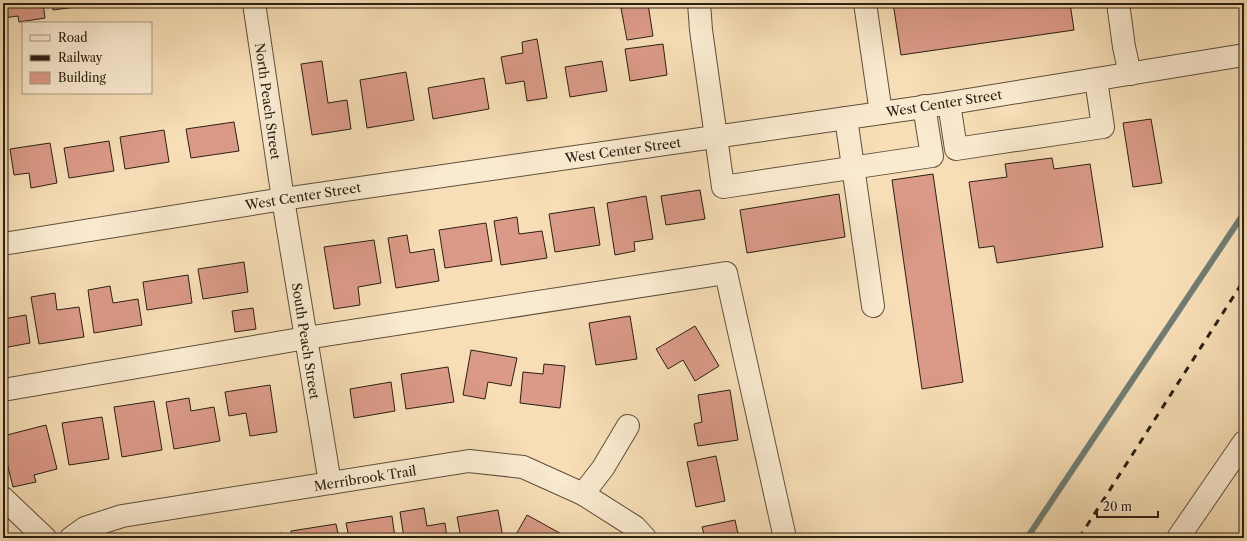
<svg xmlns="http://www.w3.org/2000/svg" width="1247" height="541" font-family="'Libre Caslon Text',serif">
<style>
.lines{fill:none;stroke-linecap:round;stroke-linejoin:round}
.stream{stroke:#707d74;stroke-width:6}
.building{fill:#da9a87;stroke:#2b2013}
.minor-casing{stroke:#5e503c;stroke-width:24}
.minor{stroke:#faead0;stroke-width:22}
.rail{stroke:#2b2013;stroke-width:3;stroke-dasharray:7 7;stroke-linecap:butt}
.labels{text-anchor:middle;stroke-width:3.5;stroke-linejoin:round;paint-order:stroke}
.street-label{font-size:13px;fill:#2b2013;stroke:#faead0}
</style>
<rect width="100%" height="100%" fill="#f7deb6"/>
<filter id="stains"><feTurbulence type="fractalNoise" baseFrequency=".005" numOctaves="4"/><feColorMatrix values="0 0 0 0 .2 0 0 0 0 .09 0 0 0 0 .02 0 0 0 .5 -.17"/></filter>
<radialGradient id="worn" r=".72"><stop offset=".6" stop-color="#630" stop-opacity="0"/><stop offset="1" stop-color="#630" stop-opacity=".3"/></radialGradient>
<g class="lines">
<polyline class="stream" points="1027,538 1244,213"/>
</g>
<g class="building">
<polygon points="3,3 43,3 45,18 19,22 18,16 3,18"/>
<polygon points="52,3 97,3 98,4 53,10"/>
<polygon points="108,3 133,3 108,7"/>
<polygon points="893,3 1070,3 1074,30 901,55"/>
<polygon points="648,4 653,36 627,40 621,8"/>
<polygon points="537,39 547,98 527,101 524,81 506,84 501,57 523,53 522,42"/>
<polygon points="663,44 667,75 630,81 625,49"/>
<polygon points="322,61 328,103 347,100 351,129 312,135 301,64"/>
<polygon points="602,61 607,91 570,97 565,67"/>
<polygon points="406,72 414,120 367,128 360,80"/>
<polygon points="484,78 489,109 433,119 428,88"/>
<polygon points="1151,119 1162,183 1133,187 1123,123"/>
<polygon points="234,122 239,151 191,158 186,129"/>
<polygon points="164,130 169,162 125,169 120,137"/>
<polygon points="109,141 114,171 69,178 64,148"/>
<polygon points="50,143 57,183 31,188 29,173 14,175 10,149"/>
<polygon points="1052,158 1054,169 1090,164 1103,247 997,263 994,246 979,248 969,182 1007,177 1005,164"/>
<polygon points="933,174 963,382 922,389 892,180"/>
<polygon points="700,190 705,219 666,225 661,196"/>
<polygon points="839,194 845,237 747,253 740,210"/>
<polygon points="646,196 653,239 634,242 635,251 615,255 607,203"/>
<polygon points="594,207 600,245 555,252 549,214"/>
<polygon points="517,217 519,234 542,231 547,258 501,265 494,221"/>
<polygon points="486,223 492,261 445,268 439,230"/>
<polygon points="407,235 410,253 434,249 439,281 396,288 388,238"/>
<polygon points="374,240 381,283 358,287 360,305 334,309 324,247"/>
<polygon points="244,262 248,292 203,299 198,269"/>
<polygon points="188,275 192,303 147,310 143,282"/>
<polygon points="110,286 113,303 138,299 142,325 94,333 88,290"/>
<polygon points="55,293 57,310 79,307 84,337 39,344 31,297"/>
<polygon points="253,308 256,329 235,332 232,311"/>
<polygon points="26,315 30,343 3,348 3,319"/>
<polygon points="630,316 637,359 596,365 589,323"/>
<polygon points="695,326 719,366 695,381 683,360 668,369 656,349"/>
<polygon points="471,350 517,358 511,386 488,382 485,399 463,395"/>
<polygon points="544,364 565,366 560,408 520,403 523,372 543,374"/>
<polygon points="448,367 454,402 406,409 401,374"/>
<polygon points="391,382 395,411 354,418 350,389"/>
<polygon points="270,385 277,432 250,436 246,413 229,416 225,392"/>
<polygon points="730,390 738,440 698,446 694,424 702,422 698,395"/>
<polygon points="189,398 191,411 214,407 220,441 174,449 166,402"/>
<polygon points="154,401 162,450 122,457 114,407"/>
<polygon points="102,417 109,459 69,465 62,423"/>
<polygon points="46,425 57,469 34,475 36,482 13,487 3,447 3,436"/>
<polygon points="716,456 725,501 696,507 687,462"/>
<polygon points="424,508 427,526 445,523 447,538 404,538 400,512"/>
<polygon points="498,510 503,538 461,538 457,517"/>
<polygon points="527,515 567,537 566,538 514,538"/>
<polygon points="392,516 395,538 349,538 346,523"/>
<polygon points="735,520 739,538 705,538 702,527"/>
<polygon points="336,524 339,538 292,538 291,531"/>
<polygon points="282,533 282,538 250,538"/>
</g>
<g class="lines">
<g class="minor-casing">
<g id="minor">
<polyline points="254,3 283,199 330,483"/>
<polyline points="699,3 701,30 723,187 932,156 924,106"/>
<polyline points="865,3 881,113"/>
<polyline points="1118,3 1124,47 1130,74"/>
<polyline points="949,103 956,149 1103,127 1096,80"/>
<polyline points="846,118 873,306"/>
<polyline points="3,244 283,199 944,104 1244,55"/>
<polyline points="3,390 306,338 726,273 785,538"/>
<polyline points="583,494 603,468 628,426"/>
<polyline points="3,498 45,538"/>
<polyline points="71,538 85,528 122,516 469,461 523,467 583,494 635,527 645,538"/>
<polyline points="1178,538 1244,442"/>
</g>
</g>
<use href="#minor" class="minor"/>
<polyline class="rail" points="1079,538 1244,280"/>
</g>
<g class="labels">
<g class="street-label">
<text transform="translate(268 101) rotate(82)" y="5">North Peach Street</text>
<text transform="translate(944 103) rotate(-9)" y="5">West Center Street</text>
<text transform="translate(623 150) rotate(-8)" y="5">West Center Street</text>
<text transform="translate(303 196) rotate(-9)" y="5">West Center Street</text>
<text transform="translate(306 341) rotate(81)" y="5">South Peach Street</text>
<text transform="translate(365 478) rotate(-9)" y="5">Merribrook Trail</text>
</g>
</g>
<rect width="1247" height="541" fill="none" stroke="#f7deb6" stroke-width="16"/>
<rect x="4" y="4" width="1239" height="533" fill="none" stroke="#2b2013" stroke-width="2"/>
<rect x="8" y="8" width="1231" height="525" fill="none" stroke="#2b2013"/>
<rect x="22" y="22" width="130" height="72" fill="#faead0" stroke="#a79984"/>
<rect x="30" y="35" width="20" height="6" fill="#faead0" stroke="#a79984"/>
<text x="58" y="42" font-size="12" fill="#2b2013">Road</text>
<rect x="30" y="55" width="20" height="6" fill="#2b2013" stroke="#a79984"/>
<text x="58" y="62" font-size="12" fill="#2b2013">Railway</text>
<rect x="30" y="72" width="20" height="12" fill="#da9a87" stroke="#a79984"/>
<text x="58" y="82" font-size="12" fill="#2b2013">Building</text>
<path d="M1097 511v6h61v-6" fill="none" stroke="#2b2013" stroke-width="2"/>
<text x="1103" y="511" font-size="12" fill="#2b2013" stroke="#faead0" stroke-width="3" paint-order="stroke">20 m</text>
<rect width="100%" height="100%" filter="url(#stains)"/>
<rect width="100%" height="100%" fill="url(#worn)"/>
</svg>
